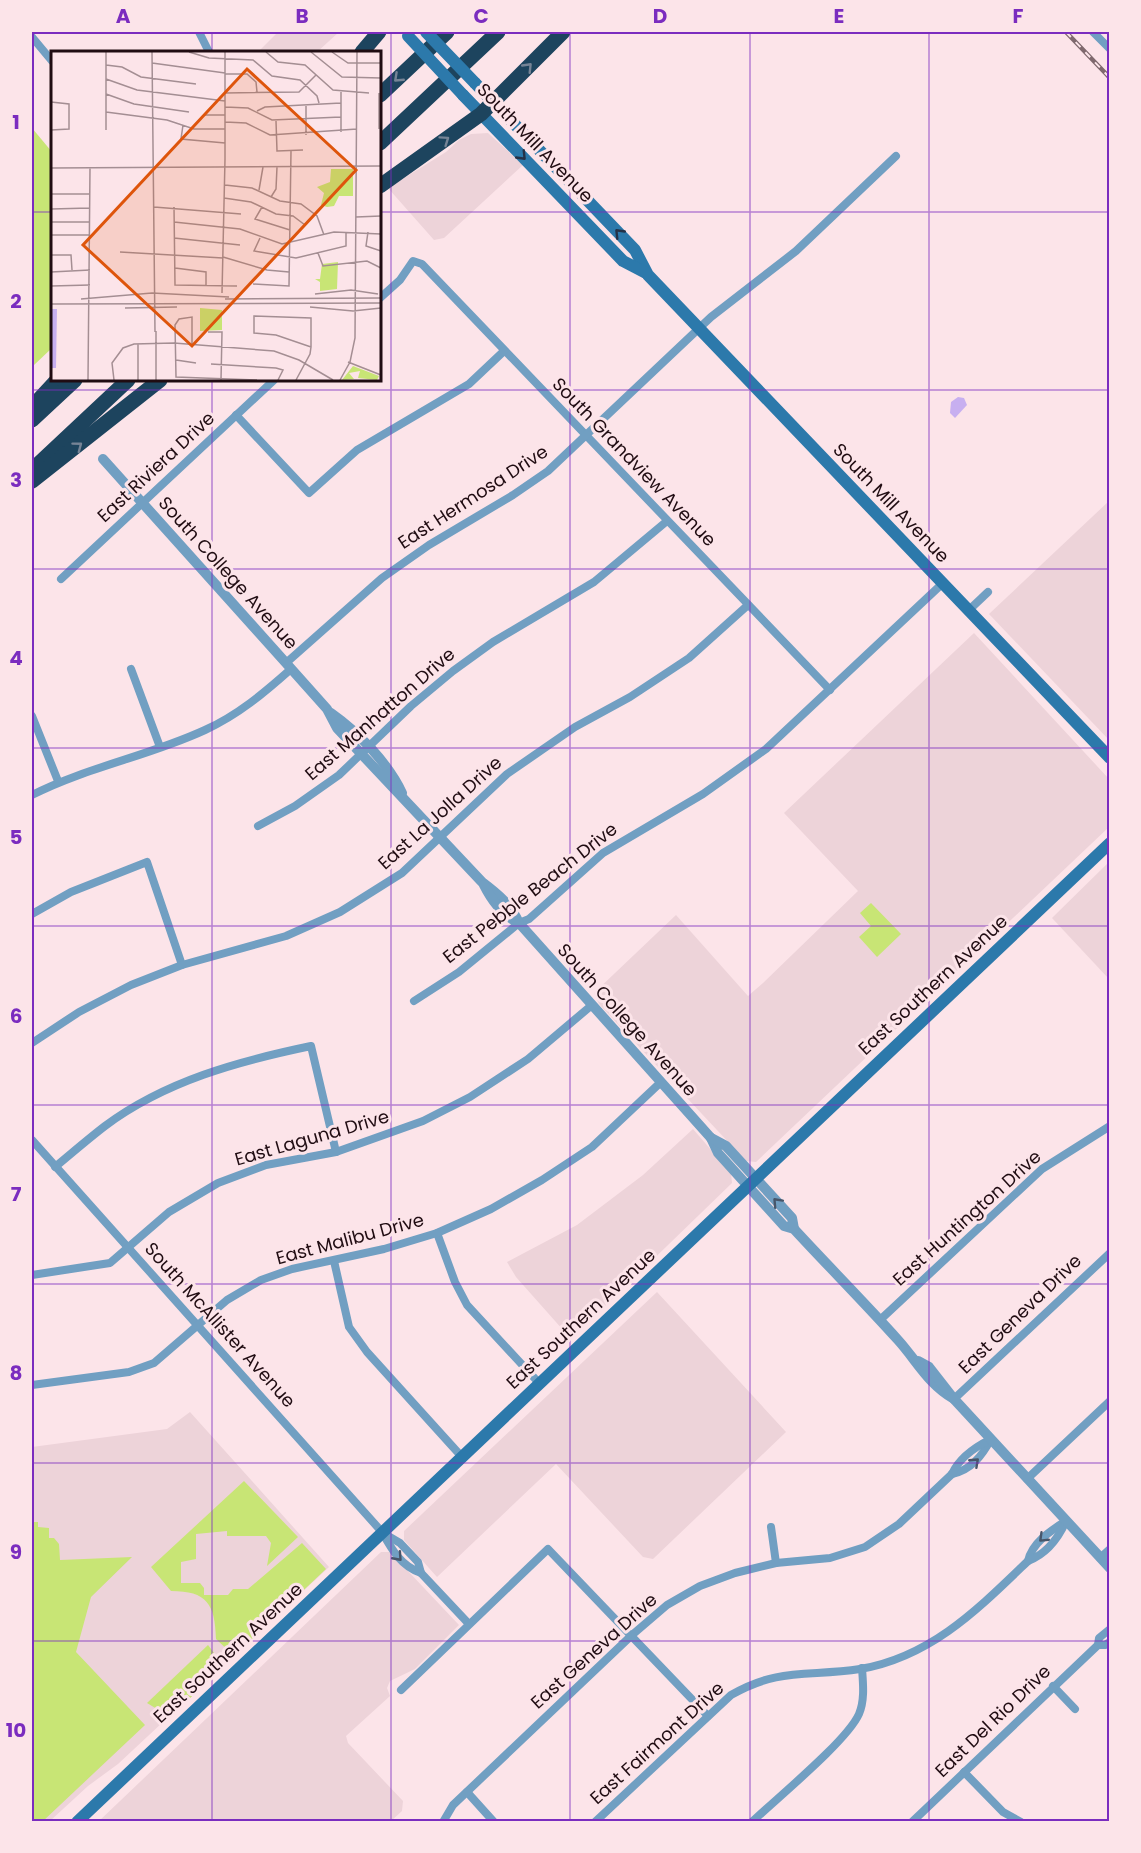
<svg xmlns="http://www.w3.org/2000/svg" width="1141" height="1853" font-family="Poppins,sans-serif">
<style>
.built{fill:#edd3d9}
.green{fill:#c8e575}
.water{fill:#c7aff0}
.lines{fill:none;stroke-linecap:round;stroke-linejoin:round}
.minor{stroke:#719fc2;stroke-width:8}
.tertiary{stroke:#719fc2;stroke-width:10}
.secondary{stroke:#2c79ab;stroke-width:12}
.motorway{stroke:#1d445e;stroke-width:15}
.rail-casing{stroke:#7f696e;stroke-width:4.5}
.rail{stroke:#fce4e9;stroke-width:2;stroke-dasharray:7;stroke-linecap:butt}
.secondary-bridge{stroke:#2c79ab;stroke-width:12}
.oneway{stroke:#768496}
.oneway2{stroke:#243248}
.oneway3{stroke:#48566a}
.grid{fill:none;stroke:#7b2cbf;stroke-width:1.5;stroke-opacity:0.55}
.labels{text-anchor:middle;stroke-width:6;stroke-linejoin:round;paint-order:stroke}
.street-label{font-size:18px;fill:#200c12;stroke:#fce4e9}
.inset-road{fill:none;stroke:#a48e93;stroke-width:1.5}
.view{fill:#de550c;fill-opacity:0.15;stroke:#de550c;stroke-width:3}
.inset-edge{fill:none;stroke:#200c12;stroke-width:3}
.neatline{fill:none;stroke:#7b2cbf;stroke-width:2}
.grid-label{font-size:20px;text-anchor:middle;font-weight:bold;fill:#7b2cbf}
</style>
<rect width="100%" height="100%" fill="#fce4e9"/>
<g class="built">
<polygon points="278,32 339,32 317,52 258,52"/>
<polygon points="488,133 523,165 444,238 434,240 388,188 446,152 459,140 471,134"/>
<polygon points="1109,501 1109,740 989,614"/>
<polygon points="974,633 1109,779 1109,827 756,1162 746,1161 599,1004 594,993 676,915 748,996 763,983 858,891 784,813"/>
<polygon points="1109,862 1109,979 1052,918"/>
<polygon points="693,1129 731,1173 732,1183 571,1339 516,1277 507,1262 577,1225 643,1175"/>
<polygon points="657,1292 786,1432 653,1559 643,1557 556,1464 437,1577 404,1540 404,1531"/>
<polygon points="190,1412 329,1567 118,1764 88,1786 50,1821 32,1821 32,1447 167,1429"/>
<polygon points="381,1552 390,1552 459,1625 415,1669 390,1681 387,1688 390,1696 346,1736 348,1743 403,1801 402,1811 391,1821 98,1822"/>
</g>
<g class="green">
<polygon points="32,128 52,152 52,348 34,365 32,365"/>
<polygon points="871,903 901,934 877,957 859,937 871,926 860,913"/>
<path d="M 244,1481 L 298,1537 L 267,1566 L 271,1543 L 266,1536 L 227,1536 L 227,1531 L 196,1534 L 196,1559 L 181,1562 L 181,1583 L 200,1583 L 204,1588 L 204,1595 L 228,1595 L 233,1589 L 248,1589 L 302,1543 L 326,1569 L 234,1656 L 216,1639 C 215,1604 207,1591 171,1591 L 151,1567 Z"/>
<polygon points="32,1522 38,1522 38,1527 49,1528 49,1538 54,1538 59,1544 60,1560 132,1557 91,1597 76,1652 145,1725 42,1822 32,1821"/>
<polygon points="208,1645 224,1666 170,1717 147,1703"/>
</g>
<polygon class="water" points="958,397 964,398 967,405 955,418 950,413 951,402"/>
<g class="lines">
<g class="minor">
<polyline points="199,32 209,52"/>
<polyline points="1093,32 1110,49"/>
<polyline points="32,37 52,61"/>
<polyline points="380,298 400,280 413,261 422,264 830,690"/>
<polyline points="236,415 309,493 357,450 469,384 504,351"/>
<polyline points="61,579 274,380"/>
<polyline points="969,610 988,592"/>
<polyline points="286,663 382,578 429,545 513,495 548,471 711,317 796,251 896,156"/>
<polyline points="131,669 160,747"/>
<polyline points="32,716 58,781"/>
<path d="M 32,795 C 87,767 149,756 205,730 C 238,715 264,693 291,669"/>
<polyline points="258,826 295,806 339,775 411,706 453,671 493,642 594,582 667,521"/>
<polyline points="32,914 71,892 147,862 182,965"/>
<polyline points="414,1001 459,972 519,923 529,919 603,853 703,794 766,749 943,583"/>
<polyline points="32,1043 79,1012 131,985 182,965 286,936 340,912 402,873 507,774 575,727 630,697 689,658 748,605"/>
<path d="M 32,1140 L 382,1532 C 392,1550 401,1566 421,1573"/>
<path d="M 55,1167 C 72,1153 88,1139 105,1126 C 165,1081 239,1061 311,1046 L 336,1152"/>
<polyline points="437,1233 455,1282 467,1305 539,1383"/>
<polyline points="334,1261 349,1327 367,1352 462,1457"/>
<polyline points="32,1275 110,1263 169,1212 218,1183 266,1165 336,1152 423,1121 470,1097 528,1059 592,1005"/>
<polyline points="880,1320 1042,1169 1110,1126"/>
<polyline points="32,1385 129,1372 154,1363 227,1300 261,1280 292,1269 384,1249 437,1233 491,1209 542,1180 592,1147 661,1082"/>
<polyline points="954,1399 1110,1253"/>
<path d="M 952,1474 C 971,1470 982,1456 991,1439"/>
<polyline points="1027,1479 1110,1401"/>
<polyline points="771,1527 776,1563"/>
<polyline points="383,1533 400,1543 418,1562 421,1573 468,1623"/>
<polyline points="1100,1558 1110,1549"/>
<path d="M 1028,1561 C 1032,1543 1050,1531 1066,1521"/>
<polyline points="1098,1645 1105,1645 1110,1642"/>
<polyline points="1053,1686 1075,1709"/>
<polyline points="401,1690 548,1549 708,1716"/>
<polyline points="964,1772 1003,1812 1021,1822"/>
<polyline points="467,1792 494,1822"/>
<path d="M 443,1822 L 453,1805 L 632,1635 L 667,1605 L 700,1586 L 735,1573 L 776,1563 L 830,1558 L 865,1547 L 899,1524 L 952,1474 C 959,1458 975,1447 991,1439"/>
<path d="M 595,1822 L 731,1695 C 780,1667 808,1677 860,1669 C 931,1657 978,1609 1028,1561 C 1046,1554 1058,1539 1066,1521"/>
<path d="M 752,1822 C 777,1798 847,1741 859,1714 C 865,1700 863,1683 862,1668"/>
<polyline points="912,1822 1098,1645 1099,1638 1110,1629"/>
</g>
<g class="tertiary">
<path d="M 103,459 L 286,663 L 327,709 L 337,728 L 482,882 C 498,894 511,905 519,923 L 711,1138 L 718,1153 L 784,1226 L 794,1229 C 828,1266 864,1302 898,1340 C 917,1361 928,1384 954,1399"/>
<path d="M 331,713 C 358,732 388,763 402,793"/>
<path d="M 484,885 C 492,901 502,915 519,923"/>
<polyline points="711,1138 726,1146 792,1218 794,1229"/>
<polyline points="918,1361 929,1367 954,1399 1110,1568"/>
</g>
<g class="secondary">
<polyline points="475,83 635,250 648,275 1110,758"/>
<polyline points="463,95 623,261 646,273"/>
<polyline points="77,1822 1110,843"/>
</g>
<g class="motorway">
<polyline points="362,52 379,32"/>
<polyline points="380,95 447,32"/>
<polyline points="380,143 498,32"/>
<polyline points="380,186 481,114 563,32"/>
<polyline points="32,407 57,380"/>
<polyline points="32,420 75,380"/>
<polyline points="32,470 128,380"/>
<polyline points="32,481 160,380"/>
</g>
<g class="rail-casing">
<polyline id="rail" points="1066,32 1110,78"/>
</g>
<use href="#rail" class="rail"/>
<g class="secondary-bridge">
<polyline points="426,32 475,83"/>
<polyline points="408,36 463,95"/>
</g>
</g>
<defs><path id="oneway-chevron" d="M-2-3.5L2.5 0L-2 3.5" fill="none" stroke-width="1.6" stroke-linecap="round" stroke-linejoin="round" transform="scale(1.5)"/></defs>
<g class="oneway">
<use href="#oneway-chevron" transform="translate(528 67) rotate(-46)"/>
<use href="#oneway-chevron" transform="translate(398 78) rotate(137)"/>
<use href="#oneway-chevron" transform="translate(445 140) rotate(-35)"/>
<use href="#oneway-chevron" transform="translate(78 446) rotate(-37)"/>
</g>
<g class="oneway2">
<use href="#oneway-chevron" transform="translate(522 156) rotate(46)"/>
<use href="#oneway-chevron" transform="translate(619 233) rotate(-134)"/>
</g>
<g class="oneway3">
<use href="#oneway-chevron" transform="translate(777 1202) rotate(-133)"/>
<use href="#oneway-chevron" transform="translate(975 1462) rotate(-43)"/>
<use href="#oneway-chevron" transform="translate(1043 1538) rotate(136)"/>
<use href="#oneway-chevron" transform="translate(398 1557) rotate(48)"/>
</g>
<path class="grid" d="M 212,32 L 212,52M 391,32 L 391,1822M 570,32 L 570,1822M 750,32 L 750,1822M 929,32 L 929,1822M 32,212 L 52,212M 380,212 L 1110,212M 212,380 L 212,1822M 32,390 L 1110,390M 32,569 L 1110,569M 32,748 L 1110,748M 32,926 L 1110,926M 32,1105 L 1110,1105M 32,1284 L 1110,1284M 32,1463 L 1110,1463M 32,1641 L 1110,1641"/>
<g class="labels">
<g class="street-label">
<text transform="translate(535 143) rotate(46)" y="6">South Mill Avenue</text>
<text transform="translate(634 462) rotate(46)" y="6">South Grandview Avenue</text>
<text transform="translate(156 467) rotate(-43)" y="6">East Riviera Drive</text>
<text transform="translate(473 497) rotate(-33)" y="6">East Hermosa Drive</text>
<text transform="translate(891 503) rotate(46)" y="6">South Mill Avenue</text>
<text transform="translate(228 573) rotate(48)" y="6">South College Avenue</text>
<text transform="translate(380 714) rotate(-41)" y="6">East Manhatton Drive</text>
<text transform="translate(440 813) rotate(-42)" y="6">East La Jolla Drive</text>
<text transform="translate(530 893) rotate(-38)" y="6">East Pebble Beach Drive</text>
<text transform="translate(933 985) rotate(-43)" y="6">East Southern Avenue</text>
<text transform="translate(627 1020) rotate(48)" y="6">South College Avenue</text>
<text transform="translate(312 1138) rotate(-16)" y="6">East Laguna Drive</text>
<text transform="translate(967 1218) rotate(-42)" y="6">East Huntington Drive</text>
<text transform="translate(350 1239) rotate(-15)" y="6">East Malibu Drive</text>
<text transform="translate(1020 1314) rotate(-44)" y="6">East Geneva Drive</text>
<text transform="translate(581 1319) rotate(-43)" y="6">East Southern Avenue</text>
<text transform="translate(220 1325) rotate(48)" y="6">South McAllister Avenue</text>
<text transform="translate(594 1651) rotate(-42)" y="6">East Geneva Drive</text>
<text transform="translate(228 1653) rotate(-43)" y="6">East Southern Avenue</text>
<text transform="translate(993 1721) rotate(-44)" y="6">East Del Rio Drive</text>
<text transform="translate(657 1743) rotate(-42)" y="6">East Fairmont Drive</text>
</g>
</g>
<g transform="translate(51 51)">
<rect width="330" height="330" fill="#fce4e9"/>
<path d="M 280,118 L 302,118 L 302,145 L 288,145 L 283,155 L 276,156 L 270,154 L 273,142 L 266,136 L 279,131 ZM 287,211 L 286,238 L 269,240 L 269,231 L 264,228 L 269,228 L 271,213 ZM 149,257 L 171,259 L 171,279 L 149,280 ZM 302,315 L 328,325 L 326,329 L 307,327 L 309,320 L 298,322 L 303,328 L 291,329 Z" fill="#c8e575"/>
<path d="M 0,258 L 6,258 L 5,317 L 0,317 Z" fill="#c7aff0"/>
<path class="inset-road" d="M 55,1 L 55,79M 101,1 L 104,281M 138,1 L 158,7 L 202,9 L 221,25 L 249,29 L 266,45 L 268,52M 215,1 L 227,11 L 254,14 L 282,39 L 318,42M 260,1 L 291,26 L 330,27M 281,1 L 297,12 L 330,12M 101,12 L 174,22M 55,14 L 71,16 L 90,26 L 145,33M 174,23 L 196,23 L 205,31 L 206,41M 55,28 L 86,39 L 174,50M 290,41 L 290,81M 174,42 L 248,41 L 265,24M 55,43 L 83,53 L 138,61M 0,51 L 18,53 L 18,78 L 0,79M 174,56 L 197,57 L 221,69 L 290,66M 206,60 L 214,56 L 290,52M 55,61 L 116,69 L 143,78 L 174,78M 152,64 L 174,64M 225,70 L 226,100 L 252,99M 174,71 L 195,72 L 219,84 L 306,78M 132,74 L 130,88 L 174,92M 328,78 L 328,42M 255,84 L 255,55M 174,108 L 174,1M 0,117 L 330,115M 174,134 L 201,137 L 229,150 L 250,153 L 266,165 L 273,184M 208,139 L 212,116M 0,143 L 39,143M 220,146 L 225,138 L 226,116M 173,147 L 200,151 L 225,163 L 242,165 L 254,174M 103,156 L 190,163M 123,156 L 124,234 L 186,235M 211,156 L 204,168 L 239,179M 0,158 L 39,157M 305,166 L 330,165M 0,171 L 39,171M 123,171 L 189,178 L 231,193 L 283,181 L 330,183M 317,181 L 315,195 L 330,200M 0,184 L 39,184M 123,187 L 189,194M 209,187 L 203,200 L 245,207 L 295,195 L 295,181M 69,201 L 172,207M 267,202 L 272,215 L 316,210 L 330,217M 0,204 L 20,204 L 21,219M 172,206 L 216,219 L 238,221M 124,217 L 155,221 L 155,235M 0,221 L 39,219M 202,233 L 238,235 L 240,100M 0,235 L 39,234M 171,242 L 174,108M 264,243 L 300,239 L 327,243M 30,248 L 101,242 L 178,246M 174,248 L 330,247M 0,253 L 330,252M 259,256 L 302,260 L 330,257M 74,257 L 126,256M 157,281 L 171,281 L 170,329M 87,293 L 87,329M 141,294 L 141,266 L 128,268 L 124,274 L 125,326 L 206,329M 125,309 L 145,312M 297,311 L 330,324M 160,313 L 225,317 L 232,319 L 227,329M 37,329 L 39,117M 63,329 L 61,312 L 72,297 L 83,293 L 123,292 L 223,300 L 248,309 L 282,329M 105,329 L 105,280M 245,329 L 259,303 L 260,296 L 260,267 L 203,265 L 203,282 L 225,284 L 260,296M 289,329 L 299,311 L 304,287 L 306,1"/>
<path class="view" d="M 196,18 L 305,119 L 141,295 L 32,194 Z"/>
<rect width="330" height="330" class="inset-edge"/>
</g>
<rect width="1141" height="1853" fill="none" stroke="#fce4e9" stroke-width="66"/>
<rect x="33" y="33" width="1075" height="1787" class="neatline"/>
<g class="grid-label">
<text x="123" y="23">A</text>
<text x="302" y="23">B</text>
<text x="481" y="23">C</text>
<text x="660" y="23">D</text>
<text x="839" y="23">E</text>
<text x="1018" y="23">F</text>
<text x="16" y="129">1</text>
<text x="16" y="308">2</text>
<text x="16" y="487">3</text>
<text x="16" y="665">4</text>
<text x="16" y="844">5</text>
<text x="16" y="1023">6</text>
<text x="16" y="1201">7</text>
<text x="16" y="1380">8</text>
<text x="16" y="1559">9</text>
<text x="16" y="1737">10</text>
</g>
</svg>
